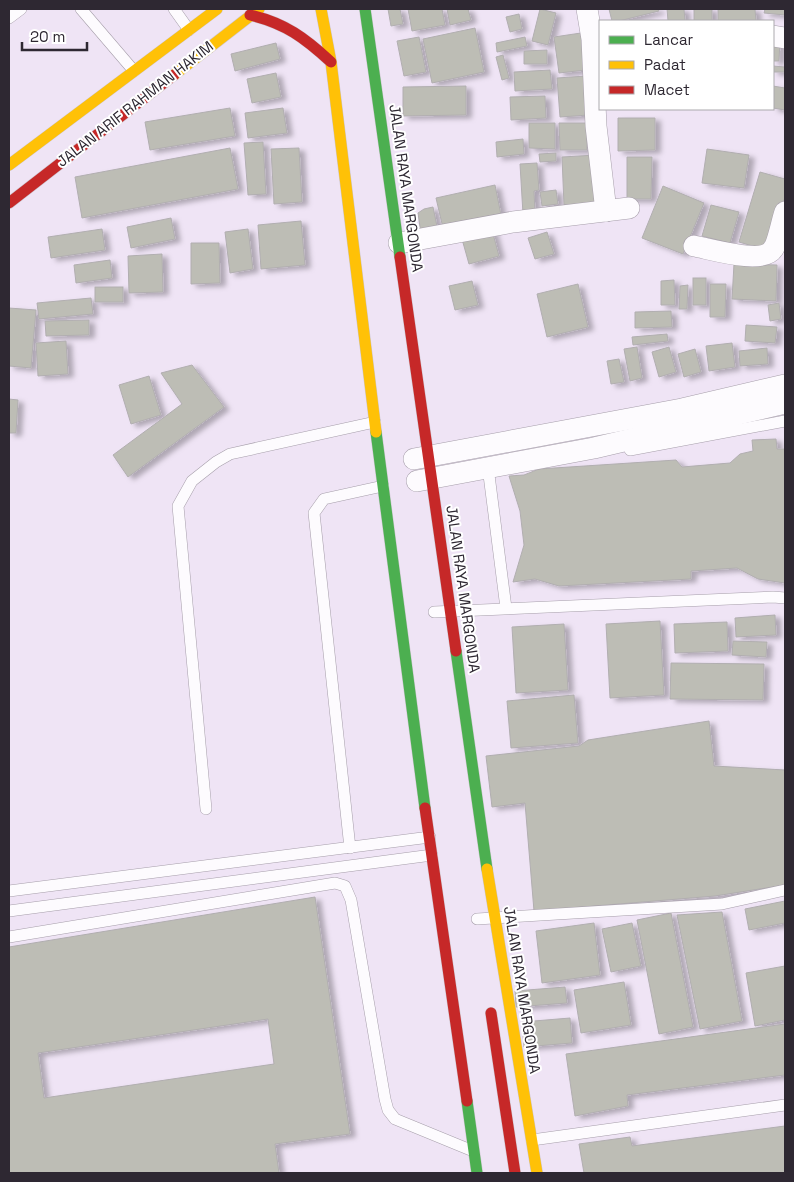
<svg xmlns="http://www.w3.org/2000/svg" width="794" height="1182" font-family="'Space Grotesk',sans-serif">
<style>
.building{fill:#bdbdb5;stroke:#b1aeb0;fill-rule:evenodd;filter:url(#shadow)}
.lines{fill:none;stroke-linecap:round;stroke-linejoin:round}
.lane-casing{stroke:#a69eaa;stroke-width:12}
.street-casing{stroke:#a69eaa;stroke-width:22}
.fast-casing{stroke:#ccc6ce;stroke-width:12}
.slow-casing{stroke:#ccc6ce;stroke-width:12}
.jam-casing{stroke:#ccc6ce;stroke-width:12}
.lane{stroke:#fdfbfe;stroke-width:11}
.street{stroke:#fdfbfe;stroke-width:21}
.fast{stroke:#4caf50;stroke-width:11}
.slow{stroke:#ffc107;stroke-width:11}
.jam{stroke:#c62828;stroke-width:11}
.labels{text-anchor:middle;stroke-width:4;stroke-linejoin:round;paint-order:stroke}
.street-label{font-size:15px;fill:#2e2832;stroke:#fff}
</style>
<defs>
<filter id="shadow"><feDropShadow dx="5.5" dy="3" stdDeviation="2.5" flood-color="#0004"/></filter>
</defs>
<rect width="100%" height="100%" fill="#efe4f5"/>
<g class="building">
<polygon points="388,9 400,9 403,24 391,26"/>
<polygon points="408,9 442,9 445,25 412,31"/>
<polygon points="447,9 468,9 471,20 450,25"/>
<polygon points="540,9 556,13 548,45 532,41"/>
<polygon points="609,9 658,9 659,11 619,21 612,21"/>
<polygon points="667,9 684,9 685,21 668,21"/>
<rect x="694" y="9" width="18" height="12"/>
<polygon points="718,9 755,9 756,21 718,21"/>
<polygon points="765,9 785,9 785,15 764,13"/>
<polygon points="519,14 522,29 510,32 506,17"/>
<polygon points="475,28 484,72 432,83 423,39"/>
<polygon points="581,33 586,70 559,73 554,37"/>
<polygon points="419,37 426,72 404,76 397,41"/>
<polygon points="525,37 527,46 497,52 496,43"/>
<polygon points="773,40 780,41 779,61 773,61"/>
<polygon points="276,43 280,59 235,71 231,54"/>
<polygon points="547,50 547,64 524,64 524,51"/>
<polygon points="503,55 509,78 502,80 496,57"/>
<polygon points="773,66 785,67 785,72 773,72"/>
<polygon points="550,70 552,89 515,91 514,72"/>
<polygon points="276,73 281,97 252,103 247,79"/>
<polygon points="586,76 589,115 560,117 557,78"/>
<polygon points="466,86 466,115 403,116 403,87"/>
<polygon points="773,86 785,88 785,110 773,108"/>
<polygon points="545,96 546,118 511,120 510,97"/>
<polygon points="230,108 235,136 150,150 145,122"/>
<polygon points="283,108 287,133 248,138 245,113"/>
<polygon points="618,118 655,118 655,150 618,151"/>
<polygon points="529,123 555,123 555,149 529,148"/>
<polygon points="559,123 587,123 587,150 560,150"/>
<polygon points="523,139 524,154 497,157 496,142"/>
<polygon points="263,142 266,194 248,195 244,143"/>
<polygon points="230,148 238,189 82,218 75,177"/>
<polygon points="299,148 302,202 274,204 271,149"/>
<polygon points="707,149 749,155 744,188 702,183"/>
<polygon points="556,153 556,161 540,162 539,154"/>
<polygon points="596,155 598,203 564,205 562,157"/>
<polygon points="627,157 652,157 651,199 627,199"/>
<polygon points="537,163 539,190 534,191 535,213 523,214 520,164"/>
<polygon points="760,172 785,179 785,197 770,251 739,242"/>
<polygon points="495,185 501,215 443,228 436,198"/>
<polygon points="663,186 704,203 683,254 642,238"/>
<polygon points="556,190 558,204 542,206 540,192"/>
<polygon points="711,205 739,212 730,243 702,236"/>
<polygon points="433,207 438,231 421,234 418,213 424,209"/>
<polygon points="171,218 175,239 131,248 127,227"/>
<polygon points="301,221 305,265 261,269 258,225"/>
<polygon points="102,229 105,250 51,258 48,237"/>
<polygon points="248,229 253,269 230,273 225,232"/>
<polygon points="492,230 499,256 469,264 462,239"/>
<polygon points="547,232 554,254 535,259 528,238"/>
<polygon points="191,243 219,243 220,283 191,284"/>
<polygon points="162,254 163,292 129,293 128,256"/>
<polygon points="110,260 112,278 76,283 74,265"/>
<polygon points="734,264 777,265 776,301 732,299"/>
<rect x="693" y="278" width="13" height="27"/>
<polygon points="674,280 675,305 661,305 661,281"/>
<polygon points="472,281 478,305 455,310 449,286"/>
<polygon points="578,284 588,327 547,337 537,294"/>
<polygon points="710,284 726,284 725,317 710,317"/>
<polygon points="688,285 687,309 679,309 680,286"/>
<rect x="95" y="287" width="28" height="15"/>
<polygon points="91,298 93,314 39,319 37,303"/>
<polygon points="779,303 781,319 770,321 768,305"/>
<polygon points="9,308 36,310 31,368 9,366"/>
<polygon points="671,311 672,327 635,328 635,312"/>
<polygon points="89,320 89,335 46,336 45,321"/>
<polygon points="746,325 777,327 775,343 745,341"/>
<polygon points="667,334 668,341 633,345 632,337"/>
<polygon points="66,341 68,374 38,376 36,343"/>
<polygon points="732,343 735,367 709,371 706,346"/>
<polygon points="637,347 642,378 630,381 624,349"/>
<polygon points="669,347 676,372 659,377 652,352"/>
<polygon points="767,348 768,364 740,366 739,351"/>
<polygon points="695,349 701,372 684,377 678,354"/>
<polygon points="619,359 624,382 611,384 607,361"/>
<polygon points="192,365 224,407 128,477 113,455 182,404 161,373"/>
<polygon points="149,376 161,415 131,424 119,385"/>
<polygon points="9,399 18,400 16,433 9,433"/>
<polygon points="776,439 777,449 785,449 785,583 758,579 737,568 691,571 691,579 559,586 535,579 513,582 524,545 520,511 509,476 524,475 539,469 676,460 682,467 730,463 740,454 753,451 752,440"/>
<polygon points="775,615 776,635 736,637 735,618"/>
<polygon points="660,621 664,695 610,698 606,624"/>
<polygon points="727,622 728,651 675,653 674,624"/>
<polygon points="564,624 568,690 516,693 512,627"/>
<polygon points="733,641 767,642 766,657 732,655"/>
<polygon points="671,663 764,664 763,700 670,699"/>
<polygon points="574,695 578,743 511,748 507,701"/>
<polygon points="709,721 714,766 785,770 785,885 715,896 534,911 525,803 492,807 486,756 579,746 588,740"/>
<path d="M 315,897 L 350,1134 L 275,1144 L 279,1173 L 9,1173 L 9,947 ZM 268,1019 L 274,1064 L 44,1098 L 38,1053 Z"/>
<polygon points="785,901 785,923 749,930 745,909"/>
<polygon points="722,912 742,1021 700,1029 677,915"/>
<polygon points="671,913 693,1027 659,1034 637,920"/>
<polygon points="594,923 600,975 542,983 536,931"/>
<polygon points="632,923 641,966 611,972 602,929"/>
<polygon points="785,966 785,1020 755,1026 746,973"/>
<polygon points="624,982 631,1025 581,1033 574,990"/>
<polygon points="565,987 567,1003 516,1007 515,991"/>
<polygon points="570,1018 572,1043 524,1047 522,1022"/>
<polygon points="785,1024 785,1075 627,1095 628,1106 575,1116 566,1054"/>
<polygon points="785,1126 785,1173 584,1173 579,1144 630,1137 632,1146"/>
</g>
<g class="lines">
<g class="lane-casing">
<g id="lane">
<polyline points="81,9 134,71"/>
<polyline points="174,9 189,30"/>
<polyline points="9,18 21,9"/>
<polyline points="630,450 785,421"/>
<polyline points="489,475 506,608"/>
<polyline points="434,612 773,597 785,598"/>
<polyline points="206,809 178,506 192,481 216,462 230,454 375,422"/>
<polyline points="350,848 314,513 324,499 383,486"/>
<polyline points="9,891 430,837"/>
<polyline points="9,911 432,855"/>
<polyline points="477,919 722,904 785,890"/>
<polyline points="9,937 335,883 345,886 351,900 385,1099 388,1110 395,1119 473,1151"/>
<polyline points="532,1140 785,1105"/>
</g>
</g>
<g class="street-casing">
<g id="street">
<polyline points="587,9 592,39 596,126 606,211"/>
<polyline points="773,36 785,38"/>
<polyline points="399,243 513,222 629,208"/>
<path d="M 694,246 C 711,249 763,265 773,249 C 778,243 782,220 785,212"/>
<polyline points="414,459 682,409 785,385"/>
<polyline points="417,481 594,448 785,403"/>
</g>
</g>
<g class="fast-casing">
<g id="fast">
<polyline points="365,9 400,257"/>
<polyline points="376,432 425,808"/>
<polyline points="456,651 487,869"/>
<polyline points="467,1101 477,1173"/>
</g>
</g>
<g class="slow-casing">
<g id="slow">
<polyline points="321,9 331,62 376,432"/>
<polyline points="174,75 259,9"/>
<polyline points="9,165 217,9"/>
<polyline points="487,869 537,1173"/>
</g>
</g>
<g class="jam-casing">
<g id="jam">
<path d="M 250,15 C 285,23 305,38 331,62"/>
<polyline points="9,203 174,75"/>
<polyline points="400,257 456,651"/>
<polyline points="425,808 467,1101"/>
<polyline points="491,1013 515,1173"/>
</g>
</g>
<use href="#lane" class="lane"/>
<use href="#street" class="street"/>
<use href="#fast" class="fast"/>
<use href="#slow" class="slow"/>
<use href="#jam" class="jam"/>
</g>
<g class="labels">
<g class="street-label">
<text transform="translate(135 104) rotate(-38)" y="5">JALAN ARIF RAHMAN HAKIM</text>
<text transform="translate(406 188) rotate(82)" y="5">JALAN RAYA MARGONDA</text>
<text transform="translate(463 589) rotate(82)" y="5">JALAN RAYA MARGONDA</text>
<text transform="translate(522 990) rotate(81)" y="5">JALAN RAYA MARGONDA</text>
</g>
</g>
<rect width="794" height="1182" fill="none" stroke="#2e2832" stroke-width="20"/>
<rect x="599" y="20" width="175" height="90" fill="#ffffff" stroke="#aba9ad"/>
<rect x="609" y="36" width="25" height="8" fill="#4caf50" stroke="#aba9ad"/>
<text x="644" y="45" font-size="15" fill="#2e2832">Lancar</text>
<rect x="609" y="61" width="25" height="8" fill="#ffc107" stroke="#aba9ad"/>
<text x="644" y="70" font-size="15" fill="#2e2832">Padat</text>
<rect x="609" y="86" width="25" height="8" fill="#c62828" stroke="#aba9ad"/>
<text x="644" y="95" font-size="15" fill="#2e2832">Macet</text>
<path d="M22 42v8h65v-8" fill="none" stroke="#2e2832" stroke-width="2.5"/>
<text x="30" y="42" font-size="15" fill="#2e2832" stroke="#ffffff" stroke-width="4" paint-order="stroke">20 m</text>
</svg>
